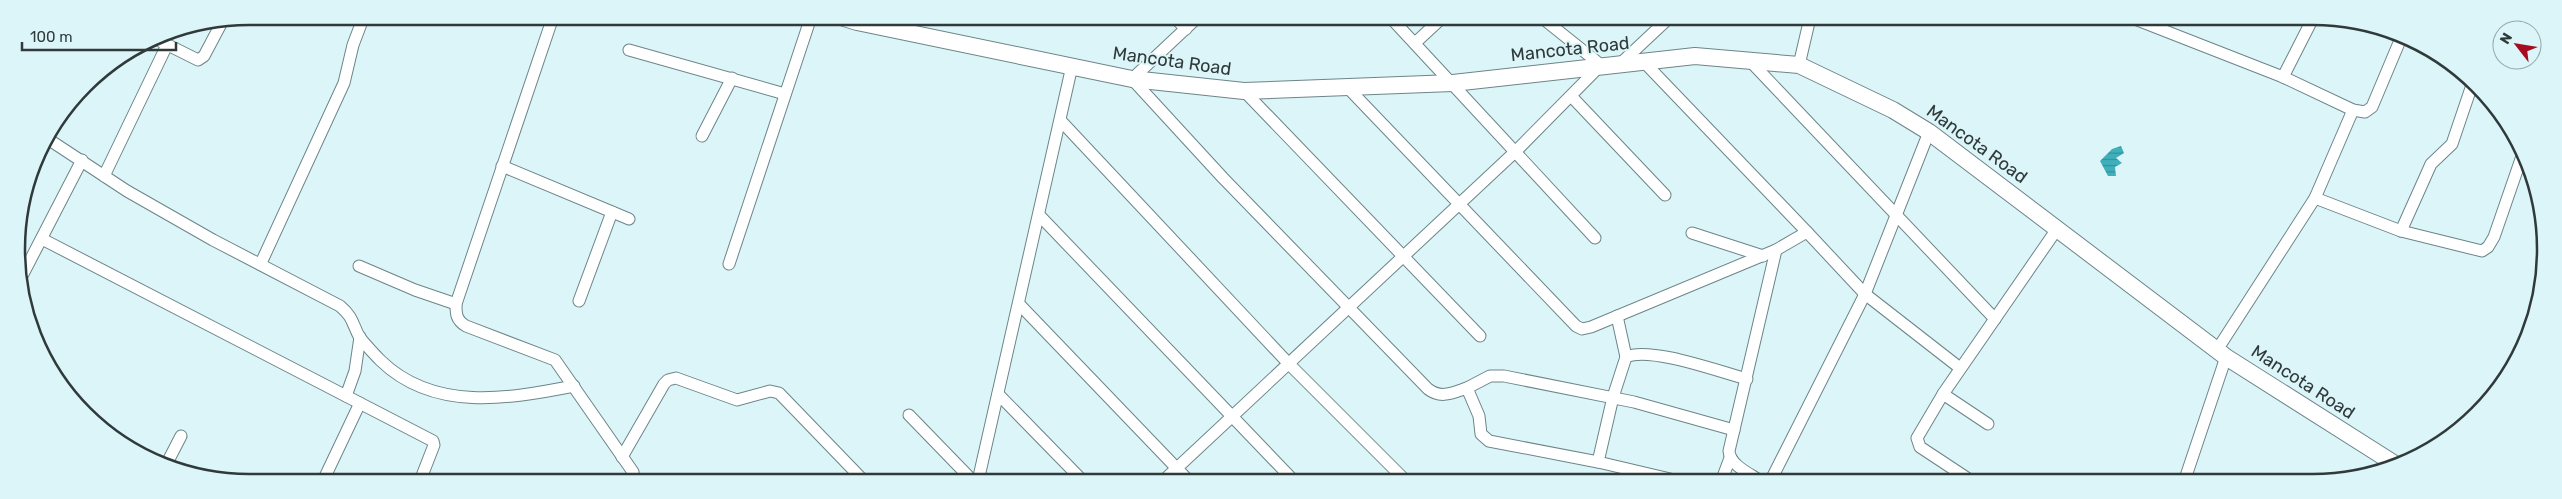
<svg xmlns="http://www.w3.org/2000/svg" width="2562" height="499" font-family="Rubik,sans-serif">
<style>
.water{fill:url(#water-rules)}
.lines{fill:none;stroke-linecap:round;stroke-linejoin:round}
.minor-casing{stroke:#6d8588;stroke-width:13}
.secondary-casing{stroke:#6d8588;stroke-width:18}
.minor{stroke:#fff;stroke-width:11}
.secondary{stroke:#fff;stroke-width:16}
.labels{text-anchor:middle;stroke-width:4;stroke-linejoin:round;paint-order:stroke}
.street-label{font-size:18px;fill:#303a3b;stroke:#dbf5f8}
.rim{fill:none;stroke:#303a3b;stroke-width:2.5}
</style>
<defs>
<pattern id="water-rules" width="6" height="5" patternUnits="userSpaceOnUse" patternTransform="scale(1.25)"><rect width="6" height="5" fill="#3fb0bb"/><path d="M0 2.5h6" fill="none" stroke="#359099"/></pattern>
</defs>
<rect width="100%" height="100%" fill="#dbf5f8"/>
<polygon class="water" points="2121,146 2124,153 2116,158 2122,163 2115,167 2116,176 2108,176 2100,161 2112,149"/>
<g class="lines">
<g class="minor-casing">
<g id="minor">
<path d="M 553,17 L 456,304 C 456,314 456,320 466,326 L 555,360 L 633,472 L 634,481"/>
<polyline points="1174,17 1186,29"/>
<path d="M 1198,17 L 1132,79 L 1223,178 L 1428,389 C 1441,399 1452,393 1467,388 L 1479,416 L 1481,434 L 1489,441 L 1598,462 L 1683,482"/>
<polyline points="1390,17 1595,238"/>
<polyline points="2132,18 2283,77 2353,110 2365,112 2372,107 2401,38"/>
<polyline points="154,38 198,60 204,56 222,22"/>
<polyline points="1415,43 1443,17"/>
<polyline points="629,50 785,94"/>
<polyline points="1643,61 1807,232"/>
<polyline points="1750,61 1995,319"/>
<polyline points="1621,63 1669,18"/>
<polyline points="1799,65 1810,18"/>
<polyline points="2283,77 2313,18"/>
<polyline points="1348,88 1576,326 1582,329 1591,327 1776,250 1807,232 1865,294 1960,368"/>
<polyline points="1244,91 1480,336"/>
<polyline points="1571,96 1665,195"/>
<polyline points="1061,121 1289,364 1407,482"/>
<polyline points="702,136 732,78"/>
<path d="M 48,139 L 127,191 L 213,240 L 340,306 C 354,318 352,324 360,338 C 366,345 374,354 381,361 C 434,412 508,399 574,386"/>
<polyline points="502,166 629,219"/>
<polyline points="104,176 167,45"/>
<polyline points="2315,198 2401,231 2482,251 2488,247 2494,237 2522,156"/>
<polyline points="1040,216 1295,482"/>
<polyline points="2401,231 2431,164 2452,144 2472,85"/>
<polyline points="1692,233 1763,256"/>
<polyline points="42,239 346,396 355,371 360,337"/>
<polyline points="261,263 344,83 353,45 364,16"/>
<polyline points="729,264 811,17"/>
<polyline points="359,266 415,290 456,304"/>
<polyline points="22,276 82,160"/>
<polyline points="579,301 612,212"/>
<polyline points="1019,304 1189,481"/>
<polyline points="1617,316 1626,357"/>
<polyline points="2217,350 2315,198 2353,110"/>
<polyline points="1467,388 1490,376 1504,376 1634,402 1734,430"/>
<polyline points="998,394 1083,481"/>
<polyline points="1943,394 1988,424"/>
<polyline points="346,396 433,441 434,445 420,481"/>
<polyline points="909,415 973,481"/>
<polyline points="622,457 664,384 668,380 676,378 737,400 770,391 779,393 864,481"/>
<path d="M 1598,462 L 1613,397 L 1626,357 C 1650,346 1720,372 1747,379"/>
<polyline points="166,465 181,436"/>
<polyline points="323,481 360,403"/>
<polyline points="978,481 1072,66"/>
<polyline points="1163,481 1516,151 1601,65 1541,17"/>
<polyline points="1721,482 1730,458"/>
<path d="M 1762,482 C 1751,474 1730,466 1729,451 L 1776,250"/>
<polyline points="1770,482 1865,294 1929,132"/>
<polyline points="1973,482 1920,447 1917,438 1943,394 2057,229"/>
<polyline points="2184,482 2226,357"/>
</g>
</g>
<g class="secondary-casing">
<polyline id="secondary" points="841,17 857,22 1132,79 1244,91 1453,83 1695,56 1799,65 1893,110 1929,132 2226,357 2398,466"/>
</g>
<use href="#minor" class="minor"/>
<use href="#secondary" class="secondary"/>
</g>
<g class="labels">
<g class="street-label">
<text transform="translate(1570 49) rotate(-6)" y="6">Mancota Road</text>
<text transform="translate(1172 61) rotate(8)" y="6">Mancota Road</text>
<text transform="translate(1977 144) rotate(36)" y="6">Mancota Road</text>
<text transform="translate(2303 382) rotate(33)" y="6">Mancota Road</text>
</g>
</g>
<path d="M0 0H2562V499H0ZM249 25H2313A224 224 0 0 1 2537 249V250A224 224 0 0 1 2313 474H249A224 224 0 0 1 25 250V249A224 224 0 0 1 249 25Z" fill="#dbf5f8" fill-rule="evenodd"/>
<path class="rim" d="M249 25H2313A224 224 0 0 1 2537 249V250A224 224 0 0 1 2313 474H249A224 224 0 0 1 25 250V249A224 224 0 0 1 249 25Z"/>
<g transform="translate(2517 45) rotate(301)"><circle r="24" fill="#dbf5f8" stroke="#97aaac"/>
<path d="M0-4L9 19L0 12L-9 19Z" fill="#a50c1e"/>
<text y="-8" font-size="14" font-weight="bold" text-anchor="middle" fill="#303a3b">N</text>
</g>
<path d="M22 42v8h154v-8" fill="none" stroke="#303a3b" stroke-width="2.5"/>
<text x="30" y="42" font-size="15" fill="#303a3b" stroke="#dbf5f8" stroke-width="4" paint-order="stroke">100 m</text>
</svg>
